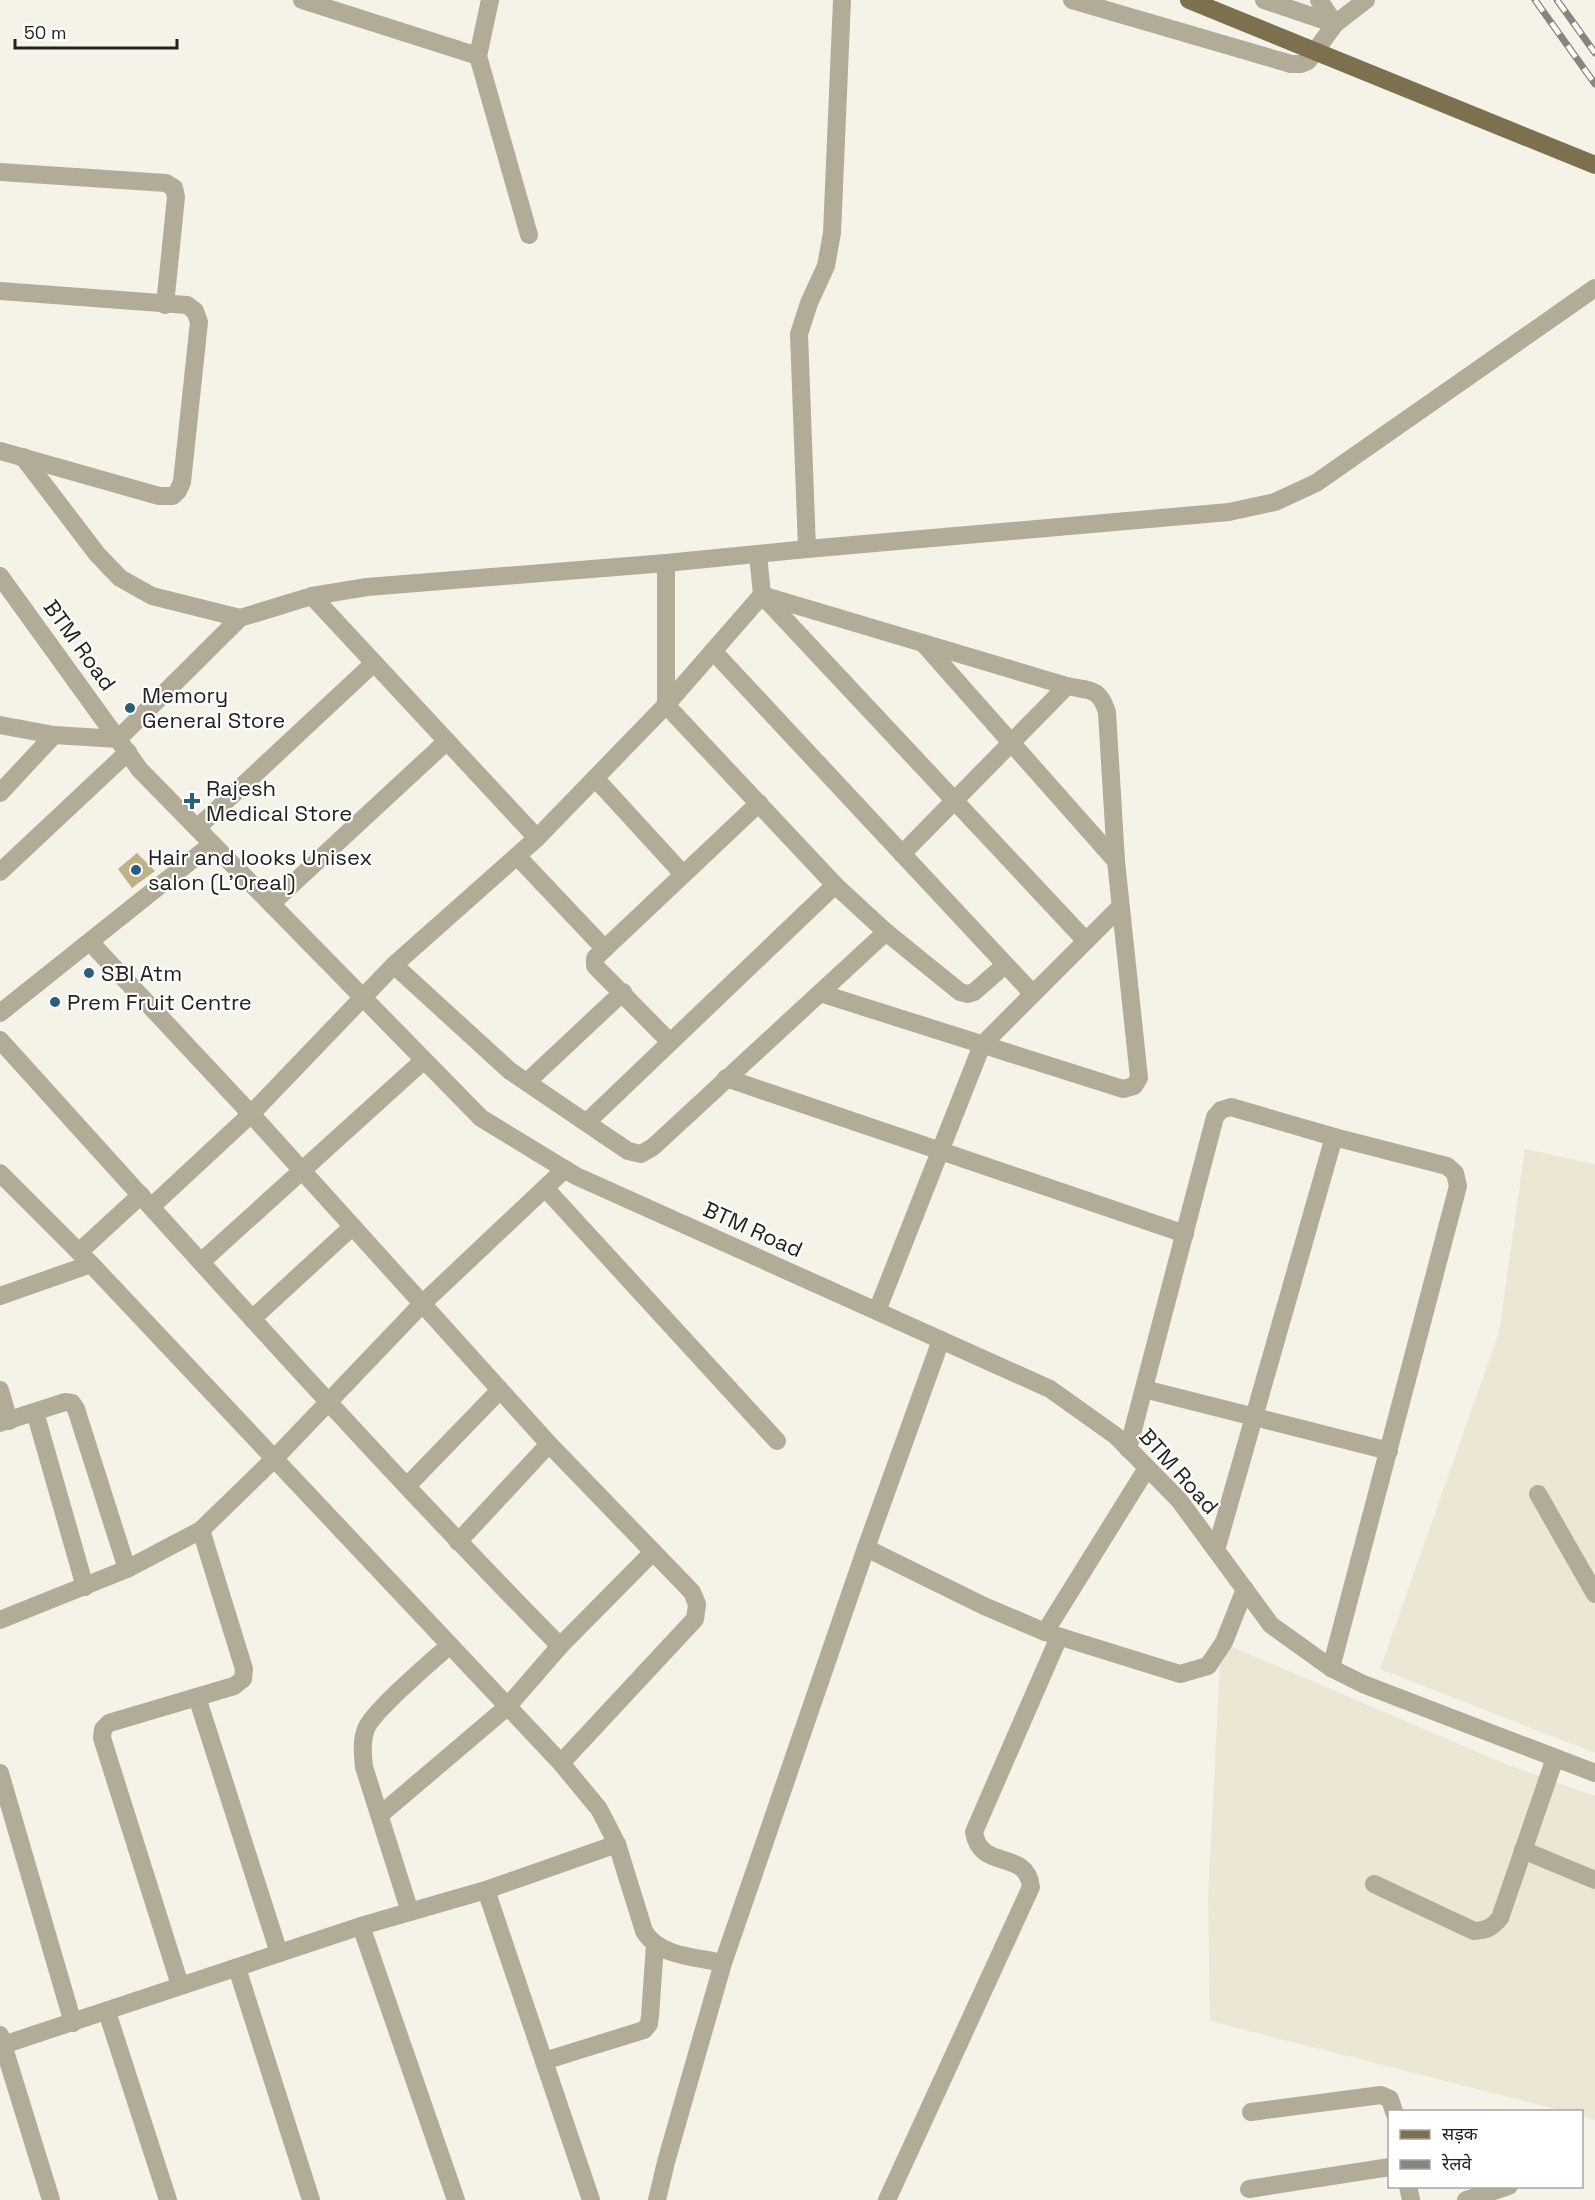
<svg xmlns="http://www.w3.org/2000/svg" width="1595" height="2200" font-family="'Space Grotesk','Noto Sans Devanagari',sans-serif">
<style>
.built{fill:#ece6d5}
.building{fill:#c0b085}
.lines{fill:none;stroke-linecap:round;stroke-linejoin:round}
.minor{stroke:#b2ab98;stroke-width:18}
.major{stroke:#7d704e;stroke-width:18}
.rail-casing{stroke:#87857e;stroke-width:7}
.rail{stroke:#fff;stroke-width:4.5;stroke-dasharray:14;stroke-linecap:butt}
.poi-dot{fill:#2a5f7b;stroke:#fff;stroke-width:2}
.labels{text-anchor:middle;stroke-width:4.5;stroke-linejoin:round;paint-order:stroke}
.street-label{font-size:22px;fill:#23211e;stroke:#fff}
.poi-label{font-size:22px;fill:#23211e;stroke:#fff;text-anchor:start}
</style>
<rect width="100%" height="100%" fill="#f5f2e8"/>
<g class="built">
<polygon points="1525,1149 1595,1164 1595,1753 1380,1669 1499,1332"/>
<polygon points="1221,1642 1503,1763 1595,1796 1595,2120 1582,2116 1582,2112 1563,2111 1210,2021 1208,1899"/>
</g>
<polygon class="building" points="137,853 155,871 132,888 118,869"/>
<g class="lines">
<g class="minor">
<polyline points="302,0 478,56"/>
<polyline points="490,0 478,56 529,235"/>
<polyline points="1072,0 1291,64 1301,64 1308,61 1335,24 1264,0"/>
<polyline points="1319,0 1335,24 1366,0"/>
<polyline points="0,172 166,183 174,188 176,197 165,305"/>
<polyline points="0,291 187,305 195,311 199,322 182,482 178,491 173,496 159,496 0,451"/>
<polyline points="23,457 97,554 120,578 152,596 240,618"/>
<polyline points="807,549 799,334 809,303 826,266 832,233 842,0"/>
<polyline points="758,554 762,595 1086,941"/>
<polyline points="666,563 666,705 835,885 886,932 960,992 968,994 974,992 1005,965"/>
<polyline points="0,576 140,770 481,1118 576,1176 1050,1389 1116,1436 1179,1500 1271,1625 1331,1668 1363,1684 1595,1773"/>
<path d="M 762,595 L 1067,686 C 1090,691 1099,687 1107,712 L 1116,861 L 1139,1078 L 1134,1086 L 1123,1089 L 820,993"/>
<polyline points="312,596 537,838"/>
<polyline points="923,643 1116,861"/>
<polyline points="713,651 1033,994"/>
<polyline points="0,725 54,735 118,739 240,618 312,596 367,587 666,563 807,549 1229,512 1275,502 1316,483 1595,288"/>
<polyline points="595,778 683,874"/>
<polyline points="0,793 54,735"/>
<polyline points="197,828 374,663"/>
<polyline points="902,854 1067,686"/>
<polyline points="517,856 604,948"/>
<polyline points="0,872 128,752"/>
<polyline points="271,904 447,741"/>
<polyline points="90,942 251,1114 549,1444 692,1592 697,1604 695,1619 561,1763"/>
<polyline points="394,965 510,1071 628,1151 641,1154 653,1147 886,932"/>
<polyline points="0,1013 212,844"/>
<path d="M 0,1040 C 185,1244 367,1450 560,1646"/>
<polyline points="670,1042 595,966 595,958 759,803"/>
<polyline points="726,1078 1185,1234"/>
<polyline points="527,1082 623,992"/>
<polyline points="587,1122 835,885"/>
<path d="M 0,1173 L 91,1264 L 561,1763 L 599,1809 L 617,1844 L 644,1931 C 659,1957 697,1957 723,1963"/>
<polyline points="546,1189 777,1441"/>
<polyline points="151,1207 251,1114 394,965 537,838 666,705 762,595"/>
<polyline points="79,1252 141,1195"/>
<polyline points="201,1262 424,1060"/>
<polyline points="0,1296 91,1264"/>
<polyline points="877,1311 982,1045 1120,907"/>
<polyline points="252,1319 352,1227"/>
<polyline points="1144,1389 1389,1451"/>
<polyline points="0,1390 9,1421"/>
<polyline points="35,1412 85,1587"/>
<polyline points="0,1423 65,1402 72,1403 76,1409 127,1569"/>
<polyline points="1128,1449 1215,1117 1221,1110 1231,1107 1334,1137 1447,1166 1455,1173 1458,1186 1331,1668"/>
<polyline points="407,1486 500,1390"/>
<polyline points="1538,1494 1595,1594"/>
<polyline points="458,1542 549,1444"/>
<polyline points="866,1548 984,1606 1045,1632 1180,1674 1208,1666 1224,1642 1245,1589"/>
<polyline points="1216,1550 1334,1137"/>
<polyline points="0,1620 127,1569 201,1530 275,1458 422,1304 565,1169"/>
<polyline points="1045,1632 1147,1468"/>
<polyline points="197,1697 279,1953"/>
<polyline points="0,1773 73,2023"/>
<polyline points="380,1815 507,1707 560,1646 653,1552"/>
<polyline points="1523,1850 1595,1880"/>
<path d="M 1374,1884 L 1474,1931 C 1486,1930 1492,1928 1500,1918 L 1555,1758"/>
<polyline points="486,1890 591,2200"/>
<path d="M 410,1912 L 364,1767 C 363,1754 361,1742 366,1729 C 372,1712 433,1660 450,1645"/>
<polyline points="361,1926 456,2200"/>
<polyline points="237,1968 311,2200"/>
<polyline points="180,1985 102,1738 103,1729 109,1723 234,1686 243,1679 244,1669 201,1530"/>
<polyline points="107,2012 168,2200"/>
<polyline points="0,2035 51,2200"/>
<polyline points="3,2045 361,1926 486,1890 617,1844"/>
<polyline points="544,2061 644,2030 649,2024 650,2016 655,1945"/>
<polyline points="1251,2112 1381,2095 1390,2099 1394,2112"/>
<polyline points="1408,2186 1411,2200"/>
<polyline points="1249,2189 1390,2167"/>
<polyline points="657,2200 666,2162 723,1963 866,1548 941,1340"/>
<path d="M 887,2200 L 1031,1887 C 1027,1848 980,1872 974,1832 L 1059,1637"/>
<polyline points="1466,2200 1509,2186"/>
</g>
<polyline class="major" points="1189,0 1595,165"/>
<g class="rail-casing">
<g id="rail">
<polyline points="1535,0 1595,84"/>
<polyline points="1557,0 1595,53"/>
</g>
</g>
<use href="#rail" class="rail"/>
</g>
<g class="poi-dot">
<circle cx="130" cy="708" r="6"/>
<path d="M189 792h6v6h6v6h-6v6h-6v-6h-6v-6h6z"/>
<circle cx="136" cy="870" r="6"/>
<circle cx="89" cy="973" r="6"/>
<circle cx="55" cy="1002" r="6"/>
</g>
<g class="labels">
<g class="street-label">
<text transform="translate(80 645) rotate(54)" y="8">BTM Road</text>
<text transform="translate(753 1229) rotate(24)" y="8">BTM Road</text>
<text transform="translate(1179 1471) rotate(48)" y="8">BTM Road</text>
</g>
<g class="poi-label">
<text x="142" y="703">Memory<tspan x="142" dy="25">General Store</tspan></text>
<text x="206" y="796">Rajesh<tspan x="206" dy="25">Medical Store</tspan></text>
<text x="148" y="865">Hair and looks Unisex<tspan x="148" dy="25">salon (L'Oreal)</tspan></text>
<text x="101" y="981">SBI Atm</text>
<text x="67" y="1010">Prem Fruit Centre</text>
</g>
</g>
<rect x="1388" y="2110" width="195" height="78" fill="#ffffff" stroke="#a7a6a5" stroke-width="1.5"/>
<rect x="1400" y="2130" width="30" height="9" fill="#7d704e" stroke="#a7a6a5" stroke-width="1.5"/>
<text x="1442" y="2140" font-size="18" fill="#23211e">सड़क</text>
<rect x="1400" y="2160" width="30" height="9" fill="#87857e" stroke="#a7a6a5" stroke-width="1.5"/>
<text x="1442" y="2170" font-size="18" fill="#23211e">रेलवे</text>
<path d="M15 39v9h162v-9" fill="none" stroke="#23211e" stroke-width="3"/>
<text x="24" y="39" font-size="18" fill="#23211e" stroke="#ffffff" stroke-width="4.5" paint-order="stroke">50 m</text>
</svg>
